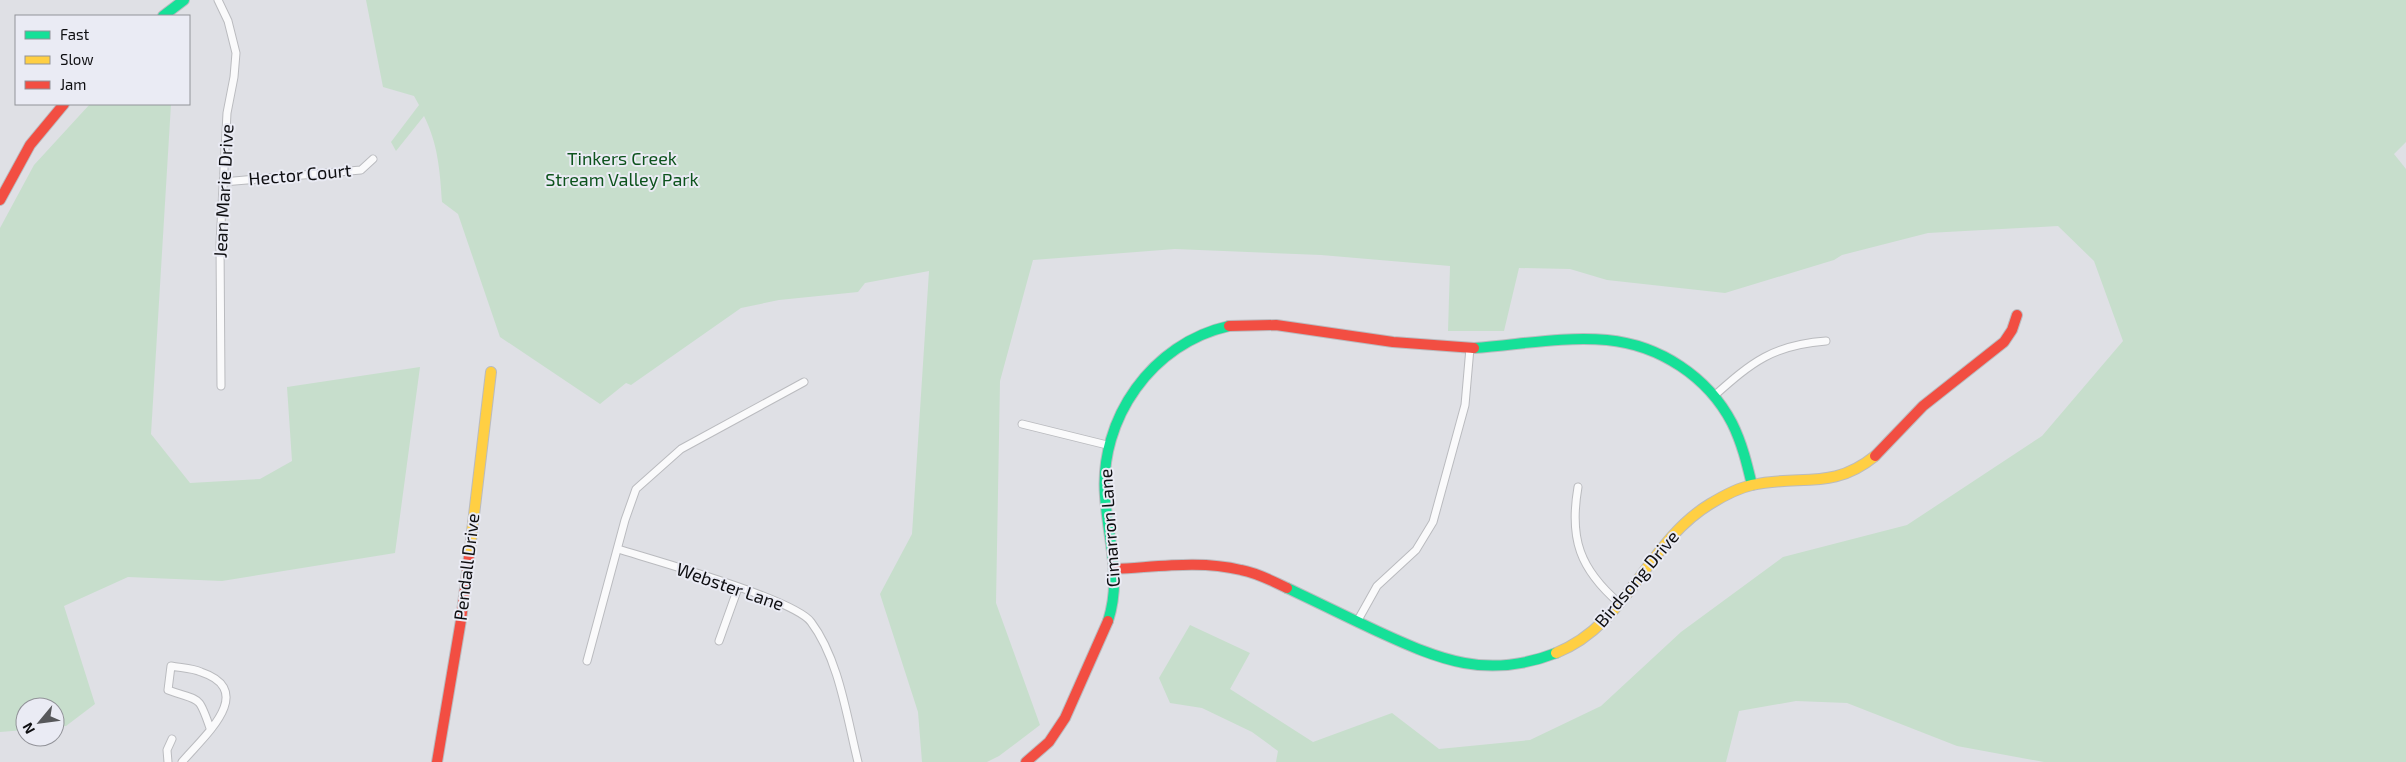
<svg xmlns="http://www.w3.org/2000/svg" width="2406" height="762" font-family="'Exo 2',sans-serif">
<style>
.green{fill:#c7decc}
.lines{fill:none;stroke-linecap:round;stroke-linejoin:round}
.street-casing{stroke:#babbbf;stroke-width:9}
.fast-casing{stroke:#babbbf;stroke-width:12}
.slow-casing{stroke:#babbbf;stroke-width:12}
.jam-casing{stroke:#babbbf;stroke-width:12}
.street{stroke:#fafafb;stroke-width:7}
.fast{stroke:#16e098;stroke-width:10}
.slow{stroke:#ffcf43;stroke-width:10}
.jam{stroke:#f24e42;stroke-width:10}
.labels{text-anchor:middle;stroke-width:4;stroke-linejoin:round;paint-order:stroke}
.park-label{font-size:18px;fill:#0d531d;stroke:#eaebf4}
.street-label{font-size:18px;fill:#0e0e11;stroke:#eaebf4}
</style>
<rect width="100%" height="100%" fill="#dfe0e5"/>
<g class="green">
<path d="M 366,0 L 2406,0 L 2406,142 L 2394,154 L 2406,169 L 2406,762 L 2044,762 L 1957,746 L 1847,703 L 1796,701 L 1739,711 L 1726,762 L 1276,762 L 1278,751 L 1252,732 L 1202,708 L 1170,703 L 1159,678 L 1190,625 L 1250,653 L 1230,689 L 1313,742 L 1392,713 L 1439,749 L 1530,740 L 1601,706 L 1681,632 L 1783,557 L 1907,525 L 2042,436 L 2123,341 L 2094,261 L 2058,226 L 1928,233 L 1842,255 L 1834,260 L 1725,293 L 1607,280 L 1570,269 L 1519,268 L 1504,331 L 1448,331 L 1450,266 L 1321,255 L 1175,249 L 1033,260 L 1000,381 L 996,603 L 1040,725 L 999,756 L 987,762 L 922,762 L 918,712 L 880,594 L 912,534 L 929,271 L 865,283 L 858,292 L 779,300 L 741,308 L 631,385 L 626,383 L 600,404 L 500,337 L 458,214 L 442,202 C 440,171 438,144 424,116 L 396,151 L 391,142 L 419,105 L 414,96 L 383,87 Z"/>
<polygon points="90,104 171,104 151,434 190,483 260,479 292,461 287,387 420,367 395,553 222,581 128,577 64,606 95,704 66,726 55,727 55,707 25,707 25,730 0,732 0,228 34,165"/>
</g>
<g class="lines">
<g class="street-casing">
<g id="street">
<polyline points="218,0 228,21 236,53 234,77 227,113 220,243 221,386"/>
<polyline points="223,182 361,170 373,159"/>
<path d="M 1714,396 C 1752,362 1773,345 1826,341"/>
<polyline points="1022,424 1107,445"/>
<path d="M 1578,487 C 1569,539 1580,569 1619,603"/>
<path d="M 618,549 C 653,560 794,599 811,622 C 839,659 847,718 858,762"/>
<polyline points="1358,620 1377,586 1416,550 1433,522 1465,405 1470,348"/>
<polyline points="719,641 738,588"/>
<polyline points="587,661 625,520 636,489 681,449 804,382"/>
<polyline points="168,762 167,750 172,739"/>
<path d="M 182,762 C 203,737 258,691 201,672 C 192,668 181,668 171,666 L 168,690 C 200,702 198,693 210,728"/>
</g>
</g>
<g class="fast-casing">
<g id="fast">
<polyline points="163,16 184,0"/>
<path d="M 1474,348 C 1518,345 1563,336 1607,340 C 1660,345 1708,377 1732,423 C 1742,443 1747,464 1752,485"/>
<path d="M 1287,588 C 1317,602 1347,617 1377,631 C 1440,660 1487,680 1556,653"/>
<path d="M 1108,621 C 1122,578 1108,540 1105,496 C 1099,419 1152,343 1229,326"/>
</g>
</g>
<g class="slow-casing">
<g id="slow">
<polyline points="469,557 491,372"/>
<path d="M 1556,653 C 1627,625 1647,542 1710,504 C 1723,496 1738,488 1752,485 C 1801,474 1832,491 1875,456"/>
</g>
</g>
<g class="jam-casing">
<g id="jam">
<polyline points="0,200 30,145 64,104"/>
<polyline points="1229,326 1276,325 1393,342 1474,348"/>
<polyline points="1875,456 1923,406 2004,342 2012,330 2017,315"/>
<path d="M 1115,569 C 1157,567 1200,560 1241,570 C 1258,573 1272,581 1287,588"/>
<polyline points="437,762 461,620 469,557"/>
<polyline points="1026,762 1049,742 1065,718 1108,621"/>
</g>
</g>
<use href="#street" class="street"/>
<use href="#fast" class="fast"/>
<use href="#slow" class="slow"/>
<use href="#jam" class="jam"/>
</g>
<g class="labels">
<g class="park-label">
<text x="622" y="165">Tinkers Creek<tspan x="622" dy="21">Stream Valley Park</tspan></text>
</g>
<g class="street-label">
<text transform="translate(300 175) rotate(-5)" y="6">Hector Court</text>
<text transform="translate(224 191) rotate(-87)" y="6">Jean Marie Drive</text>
<text transform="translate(1110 528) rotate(-94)" y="6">Cimarron Lane</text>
<text transform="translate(467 567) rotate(-83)" y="6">Pendall Drive</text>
<text transform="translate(1637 579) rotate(-50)" y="6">Birdsong Drive</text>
<text transform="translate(730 587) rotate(19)" y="6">Webster Lane</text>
</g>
</g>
<rect x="15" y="15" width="175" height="90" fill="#eaebf4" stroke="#929399"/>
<rect x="25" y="31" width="25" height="8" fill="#16e098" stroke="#929399"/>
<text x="60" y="40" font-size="15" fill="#0e0e11">Fast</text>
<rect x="25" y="56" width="25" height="8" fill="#ffcf43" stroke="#929399"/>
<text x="60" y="65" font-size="15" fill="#0e0e11">Slow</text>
<rect x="25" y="81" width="25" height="8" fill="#f24e42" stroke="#929399"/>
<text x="60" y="90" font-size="15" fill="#0e0e11">Jam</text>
<g transform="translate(40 722) rotate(241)"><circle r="24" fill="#eaebf4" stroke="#929399"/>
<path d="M0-4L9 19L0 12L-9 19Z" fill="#57585b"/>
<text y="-8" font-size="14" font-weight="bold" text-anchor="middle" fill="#0e0e11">N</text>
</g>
</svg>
